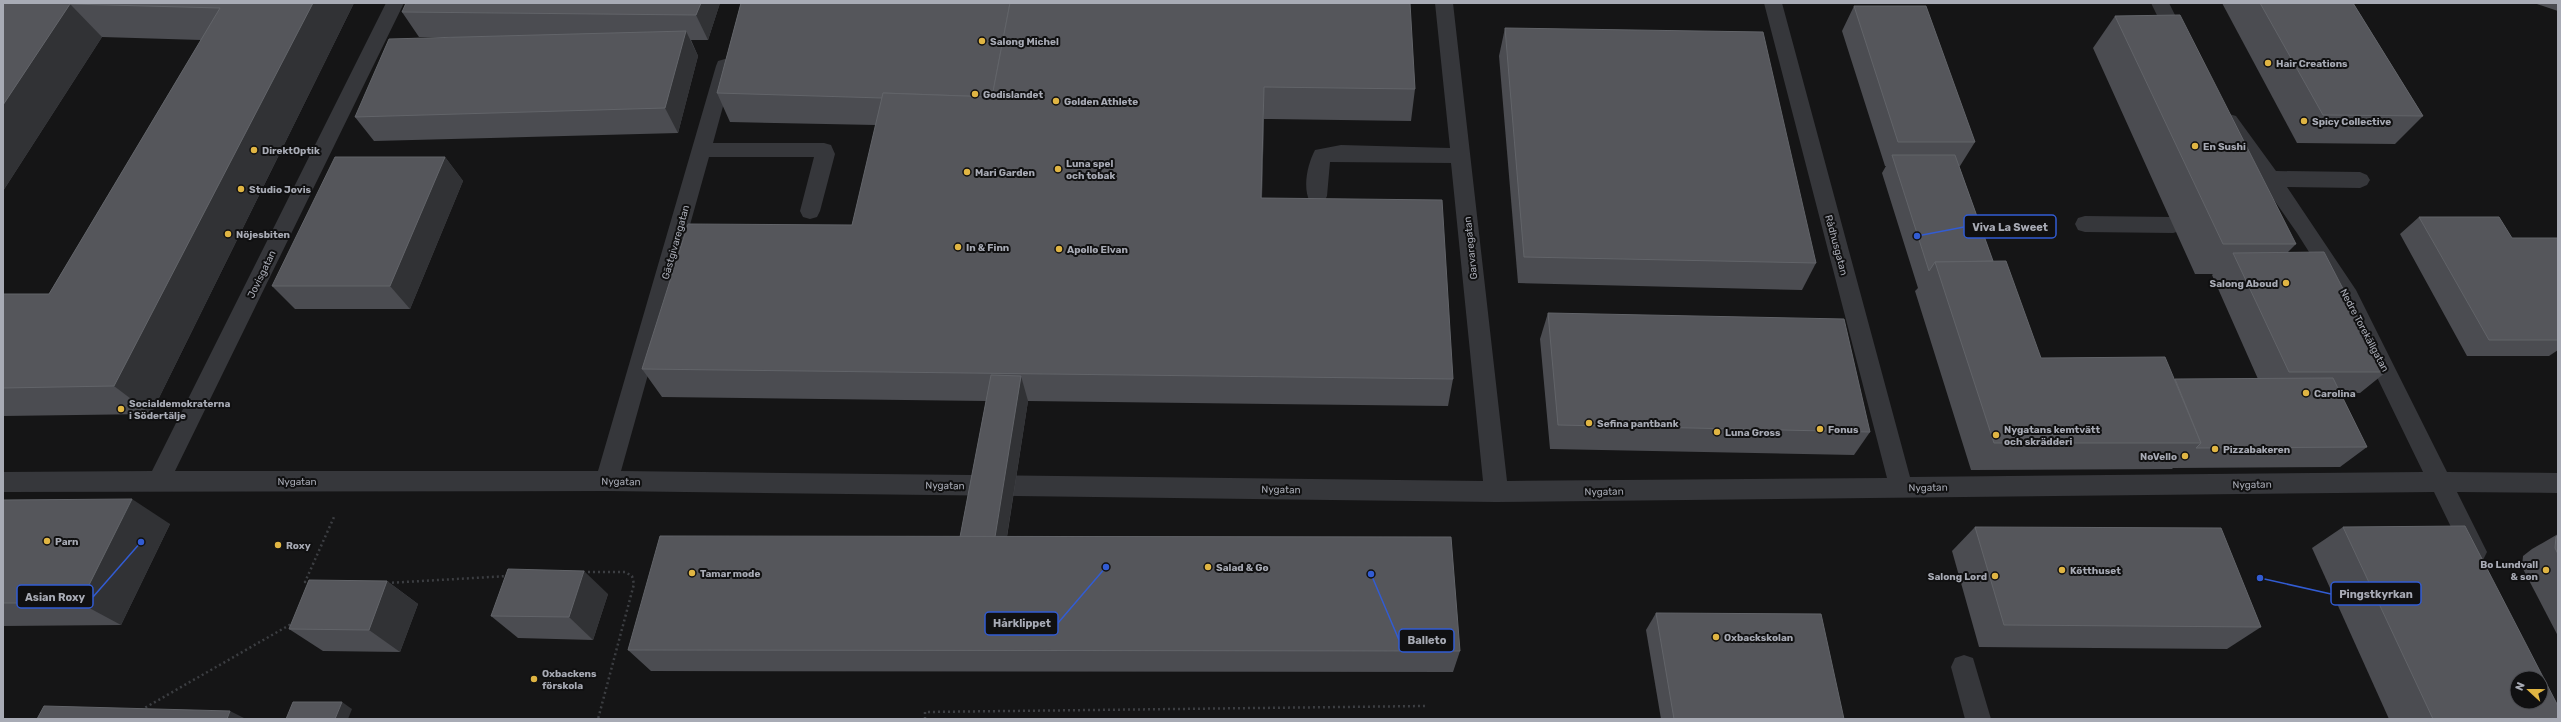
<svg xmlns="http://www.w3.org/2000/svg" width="2561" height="722" font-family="Rubik,sans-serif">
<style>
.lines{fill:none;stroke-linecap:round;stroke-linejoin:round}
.path{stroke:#3c3e42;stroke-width:2.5;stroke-dasharray:2 3;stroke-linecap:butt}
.minor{fill:#36373b;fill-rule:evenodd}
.wall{fill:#4b4c51}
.shaded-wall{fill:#313235}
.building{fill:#55565b;stroke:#626469;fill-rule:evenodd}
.poi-dot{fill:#e0b543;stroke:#101011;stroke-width:1.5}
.labels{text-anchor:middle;stroke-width:4;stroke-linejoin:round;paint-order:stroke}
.poi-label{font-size:10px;font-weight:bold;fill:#a8abb5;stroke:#101011;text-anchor:start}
.street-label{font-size:10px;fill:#a8abb5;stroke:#101011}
.leader{fill:none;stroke:#325cd3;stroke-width:1.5}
.callout-dot{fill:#325cd3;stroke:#101011;stroke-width:1.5}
.callout{fill:#101011;stroke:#325cd3;stroke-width:1.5}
.callout-label{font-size:11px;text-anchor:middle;font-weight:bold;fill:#a8abb5}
</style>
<rect width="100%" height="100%" fill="#151516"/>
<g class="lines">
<g class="path">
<polyline points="583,572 625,572 632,576 634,584 598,719"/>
<polyline points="311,582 305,582 334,517"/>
<polyline points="387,583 508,576"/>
<polyline points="141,710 293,623"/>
<polyline points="925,719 925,712 1425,706"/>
</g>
<g class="minor">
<path d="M 386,3 L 404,3 L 175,471 L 598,471 L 716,66 L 718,61 L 725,59 L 732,61 L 734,66 L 713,143 L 824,143 L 831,145 L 835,154 L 820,211 L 817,217 L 810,219 L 803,217 L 800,211 L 814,157 L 709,157 L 621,471 L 1483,481 L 1451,163 L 1330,162 L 1327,196 L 1324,202 L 1317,204 L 1310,202 C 1302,187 1308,163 1315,150 L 1341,145 L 1450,148 L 1435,3 L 1453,3 L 1507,481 L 1887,478 L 1764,3 L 1782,3 L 1910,477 L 2423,472 L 2340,301 L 2297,233 L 2219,121 L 2222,116 L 2229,114 L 2236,116 L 2276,171 L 2360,172 L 2367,175 L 2370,180 L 2367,185 L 2360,188 L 2287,187 L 2356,290 L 2447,472 L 2558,473 L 2558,493 L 2457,492 L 2487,552 L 2483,560 L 2475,563 L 2467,560 L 2434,492 L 1496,502 L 607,491 L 3,492 L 3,472 L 152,471 Z"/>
<polygon points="2151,3 2169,3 2188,41 2186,46 2179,48 2172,46"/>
<polygon points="2085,216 2173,217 2180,219 2183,225 2180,231 2173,233 2085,232 2078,230 2075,224 2078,218"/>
<polygon points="1964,655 1973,658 1991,719 1965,719 1951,667 1955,658"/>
</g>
</g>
<g class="wall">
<polygon points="3,3 354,3 151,414 3,416 3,294 49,294 201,40 102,37 3,191"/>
<polygon points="720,3 708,40 691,40 698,56 678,133 374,141 355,117 452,37 419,37 402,12"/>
<polygon points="741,3 1415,89 1411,121 1264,119 1262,198 1453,379 1448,406 1028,401 1007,537 1460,651 1453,672 651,671 628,650 960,537 986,401 662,397 642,369 852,225 876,125 730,122 717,93"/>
<polygon points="2222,3 2353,3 2423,116 2395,144 2297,143"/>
<polygon points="2534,3 2558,3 2558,11"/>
<polygon points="1854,6 1975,142 1960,166 1959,166 1993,261 2041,358 2175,379 2258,379 2212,275 2213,274 2195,274 2093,48 2115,16 2296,244 2288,252 2386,372 2360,393 2340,393 2367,447 2340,467 2173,468 2172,469 1971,470 1915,291 1918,288 1882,173 1886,166 1885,166 1842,31"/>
<polygon points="1505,28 1816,263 1802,290 1518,283 1499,56"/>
<polygon points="445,157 463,181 410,309 295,309 272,286"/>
<polygon points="2419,217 2512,238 2558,238 2558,350 2549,356 2467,356 2400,234"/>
<polygon points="1548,313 1870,432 1854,455 1550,449 1540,339"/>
<polygon points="3,500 170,524 121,625 3,626"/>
<polygon points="1975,527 2261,627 2227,649 1979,647 1952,551"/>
<polygon points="2343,527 2558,719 2389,719 2312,548"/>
<polygon points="2558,534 2558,636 2522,567 2523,556 2532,549"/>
<polygon points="387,581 418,604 400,652 323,651 289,629"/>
<polygon points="608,594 593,640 518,638 491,616"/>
<polygon points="1656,613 1844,719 1661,719 1646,630"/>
</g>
<g class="shaded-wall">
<polygon points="313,3 354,3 151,414 114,386"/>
<polygon points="701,3 720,3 708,40 696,15"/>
<polygon points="70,4 102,37 3,191 3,105"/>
<polygon points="686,31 698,56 678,133 665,108"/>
<polygon points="1264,87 1264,119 1261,228 1261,198"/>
<polygon points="445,157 463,181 410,309 390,286"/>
<polygon points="1021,376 1028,401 1003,561 994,539"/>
<polygon points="132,499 170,524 121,625 80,603"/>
<polygon points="584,571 608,594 593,640 569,617"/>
<polygon points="387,581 418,604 400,652 369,630"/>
<polygon points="342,702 352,709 348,719 335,719"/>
<polygon points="230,711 246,719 227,719"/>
</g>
<g class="building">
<polygon points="3,3 313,3 114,386 3,388 3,294 49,294 220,8 70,4 3,105"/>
<polygon points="406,3 701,3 696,15 402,12"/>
<polygon points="741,3 1010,3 992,97 883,93 882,98 717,93"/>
<polygon points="1010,3 1410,3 1415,89 1264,87 1261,198 1442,200 1453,379 642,369 688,224 852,225 883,93 992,97"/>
<polygon points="2260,3 2353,3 2423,116 2323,115"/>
<polygon points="1854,6 1926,6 1975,142 1898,142"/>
<polygon points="2180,15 2296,244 2223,244 2115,16"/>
<polygon points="1505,28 1763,32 1816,263 1524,257"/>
<polygon points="686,31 665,108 355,117 389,39"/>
<polygon points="1892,155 1955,155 1993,261 1935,262 1929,271"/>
<polygon points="335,157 445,157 390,286 272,286"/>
<polygon points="2419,217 2499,217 2512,238 2558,238 2558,315 2557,315 2558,316 2558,340 2489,340"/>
<polygon points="2324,252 2386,372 2289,372 2233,253"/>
<polygon points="2006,261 2041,358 2165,357 2201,443 1994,443 1935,262"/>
<polygon points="1548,313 1844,319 1870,432 1558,425"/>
<polygon points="991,375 1021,376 995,537 960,537"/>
<polygon points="2333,378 2367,447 2196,448 2201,443 2175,379"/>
<polygon points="132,499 80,603 3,603 3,500"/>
<path d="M 2465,526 L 2558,706 L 2558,719 L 2433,719 L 2343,527 ZM 2517,678 L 2541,678 L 2541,702 L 2517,702 Z"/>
<polygon points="1975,527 2221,528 2261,627 2004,625"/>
<polygon points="660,536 1451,537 1460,651 628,650"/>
<polygon points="2558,536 2558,554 2555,548 2556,537"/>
<polygon points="508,569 584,571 569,617 491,616"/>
<polygon points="309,580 387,581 369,630 289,629"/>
<polygon points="1656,613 1821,614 1844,719 1674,719"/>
<polygon points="293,702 342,702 335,719 286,719"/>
<polygon points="44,706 230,711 227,719 37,719"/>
</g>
<g class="poi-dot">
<circle cx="982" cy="41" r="4"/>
<circle cx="2268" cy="63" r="4"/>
<circle cx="975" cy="94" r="4"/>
<circle cx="1056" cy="101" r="4"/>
<circle cx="2304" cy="121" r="4"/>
<circle cx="2195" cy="146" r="4"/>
<circle cx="254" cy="150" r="4"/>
<circle cx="1058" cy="169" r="4"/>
<circle cx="967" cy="172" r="4"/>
<circle cx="241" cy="189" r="4"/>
<circle cx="228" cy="234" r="4"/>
<circle cx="958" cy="247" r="4"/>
<circle cx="1059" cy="249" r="4"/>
<circle cx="2286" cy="283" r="4"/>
<circle cx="2306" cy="393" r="4"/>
<circle cx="121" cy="409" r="4"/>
<circle cx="1589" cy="423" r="4"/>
<circle cx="1820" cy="429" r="4"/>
<circle cx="1717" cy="432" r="4"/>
<circle cx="1996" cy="435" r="4"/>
<circle cx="2215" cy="449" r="4"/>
<circle cx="2185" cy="456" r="4"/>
<circle cx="47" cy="541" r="4"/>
<circle cx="278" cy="545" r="4"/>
<circle cx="1208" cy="567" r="4"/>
<circle cx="2062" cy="570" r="4"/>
<circle cx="2546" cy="570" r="4"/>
<circle cx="692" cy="573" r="4"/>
<circle cx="1995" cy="576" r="4"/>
<circle cx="1716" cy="637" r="4"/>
<circle cx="534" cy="679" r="4"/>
</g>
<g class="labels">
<g class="poi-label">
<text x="990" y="45">Salong Michel</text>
<text x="2276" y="67">Hair Creations</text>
<text x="983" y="98">Godislandet</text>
<text x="1064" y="105">Golden Athlete</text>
<text x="2312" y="125">Spicy Collective</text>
<text x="2203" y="150">En Sushi</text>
<text x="262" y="154">DirektOptik</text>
<text x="1066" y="167">Luna spel<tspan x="1066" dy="12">och tobak</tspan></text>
<text x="975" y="176">Mari Garden</text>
<text x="249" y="193">Studio Jovis</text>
<text x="236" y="238">Nöjesbiten</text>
<text x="966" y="251">In &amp; Finn</text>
<text x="1067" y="253">Apollo Elvan</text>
<text x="2278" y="287" text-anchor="end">Salong Aboud</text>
<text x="2314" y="397">Carolina</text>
<text x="129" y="407">Socialdemokraterna<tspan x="129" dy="12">i Södertälje</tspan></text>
<text x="1597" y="427">Sefina pantbank</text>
<text x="1828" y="433">Fonus</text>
<text x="2004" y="433">Nygatans kemtvätt<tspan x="2004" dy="12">och skrädderi</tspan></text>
<text x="1725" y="436">Luna Gross</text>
<text x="2223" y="453">Pizzabakeren</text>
<text x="2177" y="460" text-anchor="end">NoVello</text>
<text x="55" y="545">Parn</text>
<text x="286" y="549">Roxy</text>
<text x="2538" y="568" text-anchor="end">Bo Lundvall<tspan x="2538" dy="12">&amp; son</tspan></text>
<text x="1216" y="571">Salad &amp; Go</text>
<text x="2070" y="574">Kötthuset</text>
<text x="700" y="577">Tamar mode</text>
<text x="1987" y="580" text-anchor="end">Salong Lord</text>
<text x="1724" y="641">Oxbackskolan</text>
<text x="542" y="677">Oxbackens<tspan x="542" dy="12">förskola</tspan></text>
</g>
<g class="street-label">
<text transform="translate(675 242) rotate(-74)" y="4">Gästgivaregatan</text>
<text transform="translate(1837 245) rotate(75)" y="4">Rådhusgatan</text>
<text transform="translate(1470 248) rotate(-96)" y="4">Garvaregatan</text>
<text transform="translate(261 274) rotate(-64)" y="4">Jovisgatan</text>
<text transform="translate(2365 330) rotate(62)" y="4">Nedre Torekällgatan</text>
<text x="297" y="485">Nygatan</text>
<text transform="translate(621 481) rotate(1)" y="4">Nygatan</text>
<text transform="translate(2252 484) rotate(-1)" y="4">Nygatan</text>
<text transform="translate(945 485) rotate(1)" y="4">Nygatan</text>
<text transform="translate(1928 487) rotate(-1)" y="4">Nygatan</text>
<text transform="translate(1281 489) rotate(1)" y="4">Nygatan</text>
<text transform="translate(1604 491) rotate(-1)" y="4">Nygatan</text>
</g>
</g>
<path class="leader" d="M1917 236L1964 227M2260 578L2331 594M141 542L93 597M1106 567L1058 623M1371 574L1399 640"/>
<g class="callout-dot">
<circle cx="1917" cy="236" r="4"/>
<circle cx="2260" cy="578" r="4"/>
<circle cx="141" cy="542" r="4"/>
<circle cx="1106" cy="567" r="4"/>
<circle cx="1371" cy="574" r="4"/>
</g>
<g class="callout">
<rect x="1964" y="215" width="92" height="23" rx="4"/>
<rect x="2331" y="582" width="90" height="23" rx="4"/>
<rect x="17" y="585" width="76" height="23" rx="4"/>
<rect x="985" y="612" width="73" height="23" rx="4"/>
<rect x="1399" y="629" width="55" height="23" rx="4"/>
</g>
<g class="callout-label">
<text x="2010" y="231">Viva La Sweet</text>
<text x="2376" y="598">Pingstkyrkan</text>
<text x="55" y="601">Asian Roxy</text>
<text x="1022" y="627">Hårklippet</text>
<text x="1427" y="644">Balleto</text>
</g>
<rect width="2561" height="722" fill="none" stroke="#a8abb5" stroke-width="8"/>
<g transform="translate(2529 690) rotate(292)"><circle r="19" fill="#101011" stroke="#4d4e53"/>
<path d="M0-3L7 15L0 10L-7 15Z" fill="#e0b543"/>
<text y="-6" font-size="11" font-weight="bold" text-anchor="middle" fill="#a8abb5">N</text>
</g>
</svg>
